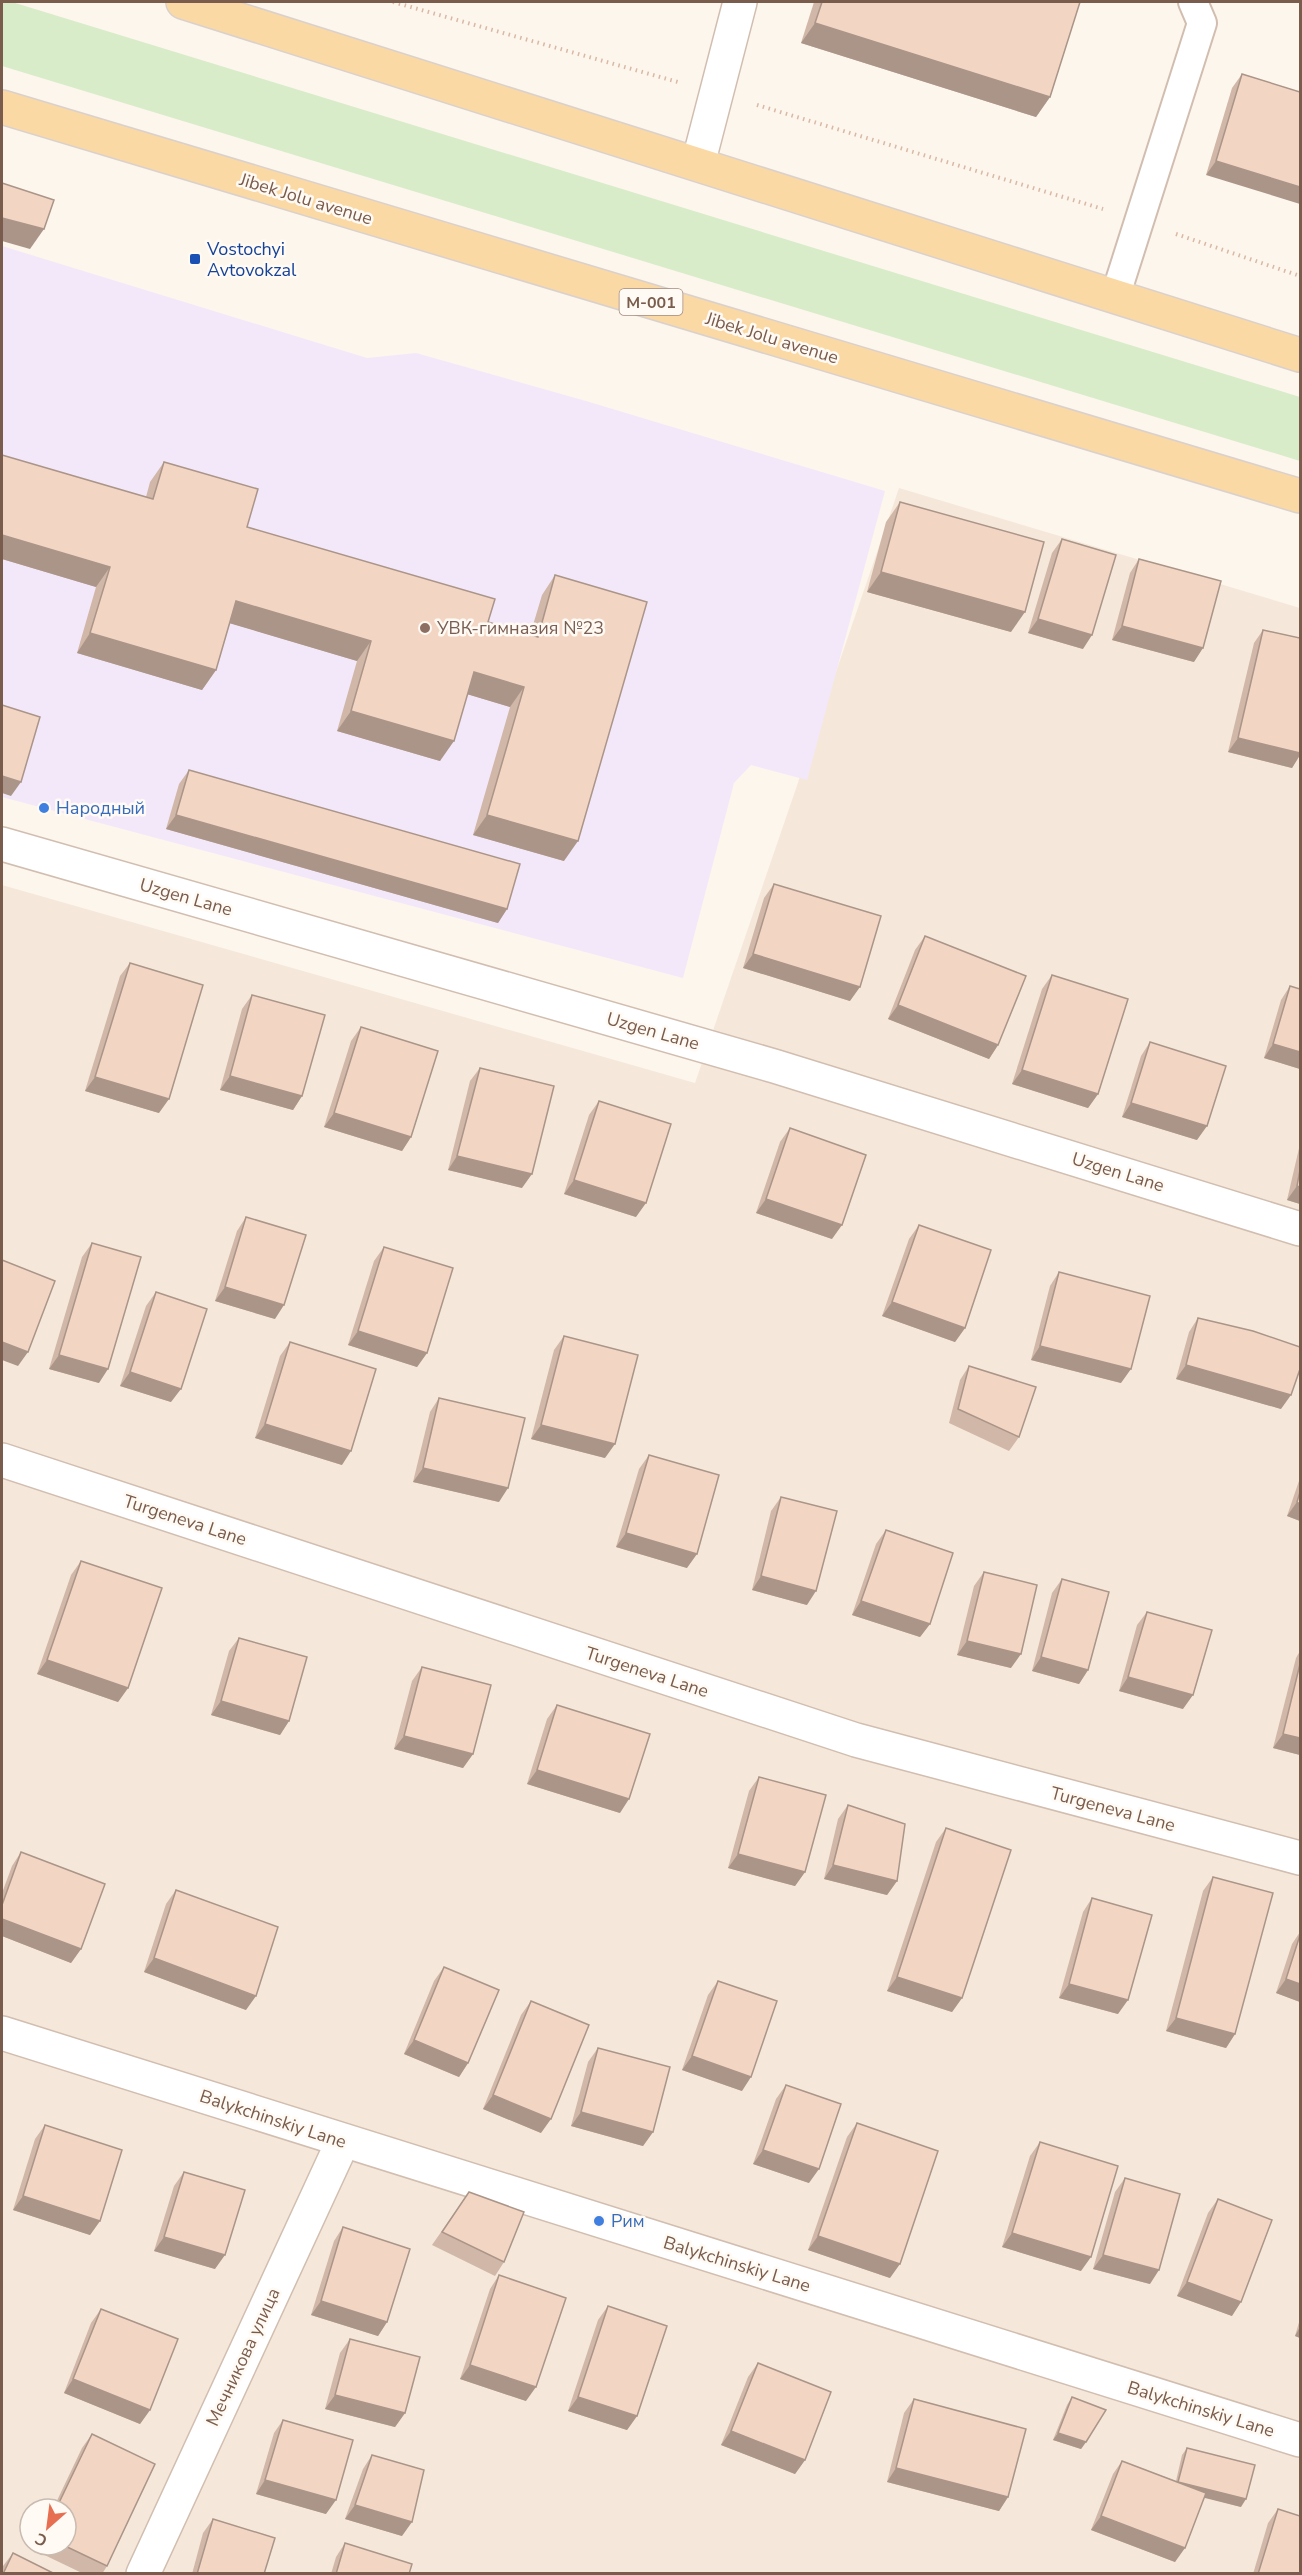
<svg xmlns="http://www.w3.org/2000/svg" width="1302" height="2575" font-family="'Nunito Sans',sans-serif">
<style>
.residential{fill:#f5e8da;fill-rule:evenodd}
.education{fill:#f3e8fa}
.green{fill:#d8ecc9}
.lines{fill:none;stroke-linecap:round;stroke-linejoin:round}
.service-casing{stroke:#d1beb0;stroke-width:32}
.minor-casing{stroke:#d1beb0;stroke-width:36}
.primary-casing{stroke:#dad1cd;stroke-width:36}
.path{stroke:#d9b8a5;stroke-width:4;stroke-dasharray:1.5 4.5;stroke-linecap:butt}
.service{stroke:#fff;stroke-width:28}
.minor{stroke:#fff;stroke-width:33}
.primary{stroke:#fbd9a5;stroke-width:33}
.wall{fill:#d1b7a8}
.shaded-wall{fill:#aa9588}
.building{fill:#f3d5c3;stroke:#aa9588;stroke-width:1.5}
.transit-dot{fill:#1a4fb4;stroke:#fffaf3;stroke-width:2}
.education-dot{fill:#8d6e63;stroke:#fffaf3;stroke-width:2}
.shop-dot{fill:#3f7fe0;stroke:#fffaf3;stroke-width:2}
.labels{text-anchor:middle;stroke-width:5;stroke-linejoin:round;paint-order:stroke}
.shield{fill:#fffaf3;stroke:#a28b7f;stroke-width:1.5}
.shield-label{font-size:16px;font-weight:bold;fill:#7a5c4d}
.street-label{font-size:18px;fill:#7a5c4d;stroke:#fffaf3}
.transit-label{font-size:18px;fill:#164399;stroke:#fffaf3;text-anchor:start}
.education-label{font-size:18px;fill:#785e54;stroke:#fffaf3;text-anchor:start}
.shop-label{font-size:18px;fill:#366cbe;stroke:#fffaf3;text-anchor:start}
</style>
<rect width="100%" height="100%" fill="#fdf6ec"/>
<path class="residential" d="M 899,488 L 1300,608 L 1300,2573 L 2,2573 L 2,885 L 695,1083 ZM 30,2509 L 66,2509 L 66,2545 L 30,2545 Z"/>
<polygon class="education" points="2,246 367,358 416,353 586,401 885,491 807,780 751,765 734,783 683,978 2,797"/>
<polygon class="green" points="2,2 12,2 1300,397 1300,461 2,66"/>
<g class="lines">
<g class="service-casing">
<polyline id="service" points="1115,297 1202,23 1193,2"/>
</g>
<g class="minor-casing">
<g id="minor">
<polyline points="698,164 740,2"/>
<polyline points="2,844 774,1066 1300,1229"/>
<polyline points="2,1460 856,1740 1300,1858"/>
<polyline points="2,2033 1300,2440"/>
<polyline points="143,2574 343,2141"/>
</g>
</g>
<g class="primary-casing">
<g id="primary">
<polyline points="183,2 1300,355"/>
<polyline points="2,107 1300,496"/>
</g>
</g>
<g class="path">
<polyline points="393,2 678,82"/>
<polyline points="757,105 1103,209"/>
<polyline points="1176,234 1300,276"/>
</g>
<use href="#service" class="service"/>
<use href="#minor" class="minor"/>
<use href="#primary" class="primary"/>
</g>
<g class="wall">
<polygon points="814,2 1080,2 1050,97 1036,117 801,43"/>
<polygon points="1242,74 1300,92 1206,175 1232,88"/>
<polygon points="2,455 146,497 150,482 164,462 247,527 488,622 530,635 542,595 555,575 564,861 473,835 510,707 467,694 440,761 337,731 357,661 230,623 216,670 202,690 77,653 96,587 2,559"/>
<polygon points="900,502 1011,632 867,592 886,522"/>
<polygon points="1062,539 1083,649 1028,633 1052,553"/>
<polygon points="1139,559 1194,662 1112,640 1130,573"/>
<polygon points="1263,630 1300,638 1300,755 1292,768 1228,752 1254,643"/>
<polygon points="189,770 507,909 498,923 166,829 179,784"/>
<polygon points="774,884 850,1001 743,968 764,898"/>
<polygon points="925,936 998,1045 989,1059 888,1019 915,950"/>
<polygon points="130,963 159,1113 85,1091 120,976"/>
<polygon points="1052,975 1098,1094 1088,1108 1012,1084 1042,989"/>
<polygon points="1290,986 1300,989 1300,1069 1264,1058 1281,1000"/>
<polygon points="252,995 302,1096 293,1110 220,1090 242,1009"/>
<polygon points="361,1027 411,1137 402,1151 324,1127 351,1041"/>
<polygon points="1150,1042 1197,1140 1122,1117 1141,1056"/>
<polygon points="480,1068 522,1188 448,1170 470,1081"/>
<polygon points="599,1101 636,1217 564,1194 589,1115"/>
<polygon points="790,1128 832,1239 756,1213 780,1142"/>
<polygon points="1300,1144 1300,1204 1287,1200"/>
<polygon points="246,1217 275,1319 215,1301 237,1231"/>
<polygon points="919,1225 965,1328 955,1342 882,1316 909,1239"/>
<polygon points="92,1243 99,1383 49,1369 82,1257"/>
<polygon points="384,1247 427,1353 417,1367 348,1345 374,1261"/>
<polygon points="1059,1272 1121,1383 1031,1360 1050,1286"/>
<polygon points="156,1292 171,1402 120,1386 146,1306"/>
<polygon points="1198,1318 1281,1409 1176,1379 1189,1332"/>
<polygon points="564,1336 605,1458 531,1439 554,1350"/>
<polygon points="290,1342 342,1465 255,1438 280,1356"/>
<polygon points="969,1366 1019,1437 1009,1451 949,1423 960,1380"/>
<polygon points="439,1398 499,1502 413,1482 430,1412"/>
<polygon points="649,1455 687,1568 616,1547 639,1469"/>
<polygon points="1300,1478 1300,1521 1287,1516"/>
<polygon points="781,1497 807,1605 752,1590 771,1511"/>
<polygon points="886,1530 930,1624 920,1637 852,1615 876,1544"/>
<polygon points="81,1561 128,1688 118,1702 37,1674 71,1575"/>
<polygon points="984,1572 1011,1668 957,1655 974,1586"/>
<polygon points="1062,1579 1088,1670 1079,1684 1032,1671 1052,1593"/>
<polygon points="1147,1612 1183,1709 1119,1691 1137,1625"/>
<polygon points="239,1638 289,1721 280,1735 211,1715 229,1651"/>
<polygon points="1300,1651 1300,1755 1273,1748 1296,1658"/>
<polygon points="422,1667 473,1754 463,1768 394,1749 412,1681"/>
<polygon points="557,1705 620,1813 527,1784 547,1719"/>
<polygon points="759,1777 805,1872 795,1886 728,1868 749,1791"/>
<polygon points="848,1805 897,1881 887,1895 824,1879 838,1819"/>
<polygon points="946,1828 962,1998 952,2012 887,1991 936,1842"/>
<polygon points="21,1852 81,1949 71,1963 2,1936 2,1893 12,1866"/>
<polygon points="1213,1877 1235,2034 1226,2048 1166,2031 1203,1891"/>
<polygon points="176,1890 246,2010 144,1972 166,1904"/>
<polygon points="1092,1898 1118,2014 1059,1998 1083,1912"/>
<polygon points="1300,1932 1300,2002 1276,1993 1292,1944"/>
<polygon points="444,1967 468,2063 459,2077 404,2054 434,1981"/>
<polygon points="718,1981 742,2091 682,2070 708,1995"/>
<polygon points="531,2001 541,2133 483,2109 521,2015"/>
<polygon points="598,2048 653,2132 643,2146 571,2126 588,2062"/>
<polygon points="786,2085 809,2183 753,2164 776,2099"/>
<polygon points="857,2123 890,2278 808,2250 847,2137"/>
<polygon points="45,2125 100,2221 90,2235 13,2210 35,2139"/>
<polygon points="1040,2142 1081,2271 1002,2247 1030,2156"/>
<polygon points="184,2172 215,2269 154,2251 174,2186"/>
<polygon points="1125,2178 1150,2284 1093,2269 1115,2192"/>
<polygon points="469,2192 504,2262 495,2276 432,2245"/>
<polygon points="1218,2199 1232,2316 1177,2296 1208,2213"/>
<polygon points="343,2227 387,2322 378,2336 311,2315 334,2241"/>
<polygon points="499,2275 526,2401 460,2379 490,2289"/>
<polygon points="608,2306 637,2416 627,2430 568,2411 598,2320"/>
<polygon points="101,2309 150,2410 140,2424 64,2393 91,2323"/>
<polygon points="1300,2319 1300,2338 1295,2336"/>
<polygon points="350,2339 405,2413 395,2427 325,2409 340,2353"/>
<polygon points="758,2363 805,2460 795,2474 721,2445 748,2377"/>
<polygon points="1072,2397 1086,2442 1081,2449 1053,2440 1067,2405"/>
<polygon points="914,2399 1008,2497 999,2511 887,2482 904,2413"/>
<polygon points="283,2420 326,2514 256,2494 274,2433"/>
<polygon points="92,2434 107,2566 102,2574 84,2574 34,2550 36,2545 66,2545 66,2509 53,2509 82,2448"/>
<polygon points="1187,2448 1241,2507 1204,2497 1175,2562 1091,2530 1113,2474 1122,2461 1176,2481 1182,2455"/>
<polygon points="372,2455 402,2536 345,2519 363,2469"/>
<polygon points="1278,2509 1300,2574 1253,2574 1268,2523"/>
<polygon points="213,2519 264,2574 192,2574 203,2533"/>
<polygon points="345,2543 409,2574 331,2574 336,2557"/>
<polygon points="13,2553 55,2574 2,2574 2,2570 3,2566"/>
</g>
<g class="shaded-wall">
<polygon points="815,23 1050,97 1036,117 801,43"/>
<polygon points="1216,161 1300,187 1300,204 1206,175"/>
<polygon points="2,218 44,229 30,249 2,241"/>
<polygon points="2,535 110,567 96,587 2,559"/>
<polygon points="881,572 1025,612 1011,632 867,592"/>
<polygon points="236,601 371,641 357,661 222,621"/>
<polygon points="1038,619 1092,635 1083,649 1028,633"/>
<polygon points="1122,626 1203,648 1194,662 1112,640"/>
<polygon points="90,633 216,670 202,690 77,653"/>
<polygon points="474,672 524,687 510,707 460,692"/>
<polygon points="351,711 454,741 440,761 337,731"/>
<polygon points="1238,738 1300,753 1300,755 1292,768 1228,752"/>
<polygon points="2,776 21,782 11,796 2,793"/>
<polygon points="176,815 507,909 498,923 166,829"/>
<polygon points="487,815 578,841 564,861 473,835"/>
<polygon points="753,954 860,987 850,1001 743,968"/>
<polygon points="898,1005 998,1045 989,1059 888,1019"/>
<polygon points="1273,1044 1300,1052 1300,1069 1264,1058"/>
<polygon points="1022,1070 1098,1094 1088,1108 1012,1084"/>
<polygon points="230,1076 302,1096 293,1110 220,1090"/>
<polygon points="95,1077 169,1099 159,1113 85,1091"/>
<polygon points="1131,1103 1207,1126 1197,1140 1122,1117"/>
<polygon points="334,1113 411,1137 402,1151 324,1127"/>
<polygon points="457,1156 532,1174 522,1188 448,1170"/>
<polygon points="574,1180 646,1203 636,1217 564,1194"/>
<polygon points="1297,1186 1300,1187 1300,1204 1287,1200"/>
<polygon points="766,1199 842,1225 832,1239 756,1213"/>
<polygon points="225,1287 284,1305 275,1319 215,1301"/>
<polygon points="892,1302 965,1328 955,1342 882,1316"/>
<polygon points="358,1331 427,1353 417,1367 348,1345"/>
<polygon points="2,1342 28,1352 18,1366 2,1360"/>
<polygon points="1040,1346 1131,1369 1121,1383 1031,1360"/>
<polygon points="59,1355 108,1369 99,1383 49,1369"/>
<polygon points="1186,1365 1291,1395 1281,1409 1176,1379"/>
<polygon points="130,1372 181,1389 171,1402 120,1386"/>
<polygon points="265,1424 351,1451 342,1465 255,1438"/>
<polygon points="541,1425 615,1444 605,1458 531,1439"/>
<polygon points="423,1468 508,1488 499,1502 413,1482"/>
<polygon points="1297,1502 1300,1504 1300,1521 1287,1516"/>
<polygon points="626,1533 697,1554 687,1568 616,1547"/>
<polygon points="761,1576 816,1591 807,1605 752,1590"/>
<polygon points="861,1601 930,1624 920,1637 852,1615"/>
<polygon points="967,1641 1021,1654 1011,1668 957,1655"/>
<polygon points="1041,1657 1088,1670 1079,1684 1032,1671"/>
<polygon points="47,1660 128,1688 118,1702 37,1674"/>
<polygon points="1128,1677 1193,1695 1183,1709 1119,1691"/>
<polygon points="221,1701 289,1721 280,1735 211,1715"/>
<polygon points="1283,1734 1300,1738 1300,1755 1273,1748"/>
<polygon points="404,1736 473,1754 463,1768 394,1749"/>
<polygon points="537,1770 629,1799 620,1813 527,1784"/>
<polygon points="738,1854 805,1872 795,1886 728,1868"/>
<polygon points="833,1865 897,1881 887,1895 824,1879"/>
<polygon points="2,1919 81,1949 71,1963 2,1936"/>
<polygon points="154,1958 256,1996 246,2010 144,1972"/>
<polygon points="897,1977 962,1998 952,2012 887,1991"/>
<polygon points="1286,1979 1300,1984 1300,2002 1276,1993"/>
<polygon points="1069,1984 1128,2000 1118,2014 1059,1998"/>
<polygon points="1176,2018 1235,2034 1226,2048 1166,2031"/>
<polygon points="414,2040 468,2063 459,2077 404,2054"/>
<polygon points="692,2056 751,2077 742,2091 682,2070"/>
<polygon points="493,2095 551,2119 541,2133 483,2109"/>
<polygon points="581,2112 653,2132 643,2146 571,2126"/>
<polygon points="763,2150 819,2169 809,2183 753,2164"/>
<polygon points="23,2196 100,2221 90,2235 13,2210"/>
<polygon points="1012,2233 1091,2257 1081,2271 1002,2247"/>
<polygon points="818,2236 900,2264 890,2278 808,2250"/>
<polygon points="164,2237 225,2255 215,2269 154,2251"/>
<polygon points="1103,2255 1159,2270 1150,2284 1093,2269"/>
<polygon points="1187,2282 1241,2302 1232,2316 1177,2296"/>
<polygon points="321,2301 387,2322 378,2336 311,2315"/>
<polygon points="1300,2327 1300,2338 1295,2336"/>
<polygon points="470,2365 536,2387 526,2401 460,2379"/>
<polygon points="73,2379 150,2410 140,2424 64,2393"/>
<polygon points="335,2395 405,2413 395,2427 325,2409"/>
<polygon points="578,2397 637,2416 627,2430 568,2411"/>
<polygon points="731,2431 805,2460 795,2474 721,2445"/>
<polygon points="1058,2433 1086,2442 1081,2449 1053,2440"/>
<polygon points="896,2468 1008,2497 999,2511 887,2482"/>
<polygon points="265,2480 336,2500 326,2514 256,2494"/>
<polygon points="1178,2482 1246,2499 1241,2507 1173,2490"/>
<polygon points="355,2505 412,2522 402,2536 345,2519"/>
<polygon points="1101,2516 1185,2548 1175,2562 1091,2530"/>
</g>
<g class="building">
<polygon points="822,2 1080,2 1050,97 815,23"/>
<polygon points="1242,74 1300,92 1300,187 1216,161"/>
<polygon points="2,183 54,200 44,229 2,218"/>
<polygon points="2,455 153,499 164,462 258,489 247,527 495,599 488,622 538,637 555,575 647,602 578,841 487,815 524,687 474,672 454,741 351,711 371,641 236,601 216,670 90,633 110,567 2,535"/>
<polygon points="900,502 1044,542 1025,612 881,572"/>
<polygon points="1062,539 1116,555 1092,635 1038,619"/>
<polygon points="1139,559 1221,581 1203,648 1122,626"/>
<polygon points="1263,630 1300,638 1300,753 1238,738"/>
<polygon points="2,705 40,717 21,782 2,776"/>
<polygon points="189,770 520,864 507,909 176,815"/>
<polygon points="774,884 881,916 860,987 753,954"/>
<polygon points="925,936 1026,976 998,1045 898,1005"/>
<polygon points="130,963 203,985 169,1099 95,1077"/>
<polygon points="1052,975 1128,999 1098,1094 1022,1070"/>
<polygon points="1290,986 1300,989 1300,1052 1273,1044"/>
<polygon points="252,995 325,1015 302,1096 230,1076"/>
<polygon points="361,1027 438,1051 411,1137 334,1113"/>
<polygon points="1150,1042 1226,1066 1207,1126 1131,1103"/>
<polygon points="480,1068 554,1086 532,1174 457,1156"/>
<polygon points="599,1101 671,1124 646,1203 574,1180"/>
<polygon points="790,1128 866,1155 842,1225 766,1199"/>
<polygon points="1300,1170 1300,1187 1297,1186"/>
<polygon points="246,1217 306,1235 284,1305 225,1287"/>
<polygon points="919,1225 991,1250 965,1328 892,1302"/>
<polygon points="92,1243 141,1257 108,1369 59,1355"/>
<polygon points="384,1247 453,1268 427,1353 358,1331"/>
<polygon points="2,1260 55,1281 28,1352 2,1342"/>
<polygon points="1059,1272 1150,1296 1131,1369 1040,1346"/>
<polygon points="156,1292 207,1309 181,1389 130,1372"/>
<polygon points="1198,1318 1253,1331 1300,1347 1300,1369 1291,1395 1186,1365"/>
<polygon points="564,1336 638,1355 615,1444 541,1425"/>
<polygon points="290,1342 376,1369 351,1451 265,1424"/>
<polygon points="969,1366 1036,1387 1019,1437 958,1409"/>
<polygon points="439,1398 525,1418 508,1488 423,1468"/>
<polygon points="649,1455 719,1475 697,1554 626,1533"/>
<polygon points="1300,1492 1300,1504 1297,1502"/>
<polygon points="781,1497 837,1511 816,1591 761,1576"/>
<polygon points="886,1530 953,1553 930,1624 861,1601"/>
<polygon points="81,1561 162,1588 128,1688 47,1660"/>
<polygon points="984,1572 1037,1585 1021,1654 967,1641"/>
<polygon points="1062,1579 1109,1592 1088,1670 1041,1657"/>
<polygon points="1147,1612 1212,1630 1193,1695 1128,1677"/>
<polygon points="239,1638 307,1657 289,1721 221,1701"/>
<polygon points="1300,1664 1300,1738 1283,1734"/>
<polygon points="422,1667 491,1685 473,1754 404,1736"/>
<polygon points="557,1705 650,1734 629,1799 537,1770"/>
<polygon points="759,1777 826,1795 805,1872 738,1854"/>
<polygon points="848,1805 905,1824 897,1881 833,1865"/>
<polygon points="946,1828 1011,1850 962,1998 897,1977"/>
<polygon points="21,1852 105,1884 81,1949 2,1919 2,1905"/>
<polygon points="1213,1877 1273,1893 1235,2034 1176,2018"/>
<polygon points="176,1890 278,1927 256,1996 154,1958"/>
<polygon points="1092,1898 1152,1915 1128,2000 1069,1984"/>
<polygon points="1300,1935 1300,1984 1286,1979"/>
<polygon points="444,1967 499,1990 468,2063 414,2040"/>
<polygon points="718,1981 777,2001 751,2077 692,2056"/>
<polygon points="531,2001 589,2025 551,2119 493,2095"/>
<polygon points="598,2048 670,2067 653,2132 581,2112"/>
<polygon points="786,2085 841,2104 819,2169 763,2150"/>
<polygon points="857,2123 938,2151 900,2264 818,2236"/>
<polygon points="45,2125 122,2150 100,2221 23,2196"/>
<polygon points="1040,2142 1118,2166 1091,2257 1012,2233"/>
<polygon points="184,2172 245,2190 225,2255 164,2237"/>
<polygon points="1125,2178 1180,2194 1159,2270 1103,2255"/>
<polygon points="469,2192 524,2212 504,2262 442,2232"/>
<polygon points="1218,2199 1272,2220 1241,2302 1187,2282"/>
<polygon points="343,2227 410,2249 387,2322 321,2301"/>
<polygon points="499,2275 566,2298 536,2387 470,2365"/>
<polygon points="608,2306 667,2326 637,2416 578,2397"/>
<polygon points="101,2309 178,2339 150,2410 73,2379"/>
<polygon points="350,2339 420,2357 405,2413 335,2395"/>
<polygon points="758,2363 831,2392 805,2460 731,2431"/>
<polygon points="1072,2397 1106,2410 1086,2442 1058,2433"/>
<polygon points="914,2399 1026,2429 1008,2497 896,2468"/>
<polygon points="283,2420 353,2440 336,2500 265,2480"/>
<polygon points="92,2434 155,2464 107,2566 63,2545 66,2545 66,2509 56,2509"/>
<polygon points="1187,2448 1255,2465 1246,2499 1178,2482"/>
<polygon points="372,2455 424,2470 412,2522 355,2505"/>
<polygon points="1122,2461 1206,2493 1185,2548 1101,2516"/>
<polygon points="1278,2509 1300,2516 1300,2574 1258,2574"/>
<polygon points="213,2519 275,2538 264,2574 197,2574"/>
<polygon points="345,2543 412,2564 409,2574 336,2574"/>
<polygon points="13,2553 55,2574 3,2574"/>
</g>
<rect class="transit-dot" x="189" y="253" width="12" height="12" rx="3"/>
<circle class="education-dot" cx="425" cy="628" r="6"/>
<g class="shop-dot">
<circle cx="44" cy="808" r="6"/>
<circle cx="599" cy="2221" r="6"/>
</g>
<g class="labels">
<rect class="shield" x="619.5" y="289" width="63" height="26" rx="4.5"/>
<g class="shield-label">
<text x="651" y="308">М-001</text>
</g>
<g class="street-label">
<text transform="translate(306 199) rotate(17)" y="6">Jibek Jolu avenue</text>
<text transform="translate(772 338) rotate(17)" y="6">Jibek Jolu avenue</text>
<text transform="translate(186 897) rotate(16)" y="6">Uzgen Lane</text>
<text transform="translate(653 1031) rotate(16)" y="6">Uzgen Lane</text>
<text transform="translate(1118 1172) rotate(17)" y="6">Uzgen Lane</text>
<text transform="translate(185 1520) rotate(18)" y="6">Turgeneva Lane</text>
<text transform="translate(647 1672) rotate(18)" y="6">Turgeneva Lane</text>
<text transform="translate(1113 1809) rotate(15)" y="6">Turgeneva Lane</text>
<text transform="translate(273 2119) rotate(18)" y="6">Balykchinskiy Lane</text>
<text transform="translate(737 2264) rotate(17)" y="6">Balykchinskiy Lane</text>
<text transform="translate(243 2357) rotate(-65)" y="6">Мечникова улица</text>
<text transform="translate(1201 2409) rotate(17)" y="6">Balykchinskiy Lane</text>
</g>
<g class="transit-label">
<text x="207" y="255">Vostochyi<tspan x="207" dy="21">Avtovokzal</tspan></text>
</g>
<g class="education-label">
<text x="437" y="634">УВК-гимназия №23</text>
</g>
<g class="shop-label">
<text x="56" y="814">Народный</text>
<text x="611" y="2227">Рим</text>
</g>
</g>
<rect width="1302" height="2575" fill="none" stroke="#7a5c4d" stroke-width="6"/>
<g transform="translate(48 2527) rotate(208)"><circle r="28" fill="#fffaf3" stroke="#cabbb1" stroke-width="1.5"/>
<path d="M0-4.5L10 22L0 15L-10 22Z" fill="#e76f51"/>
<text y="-9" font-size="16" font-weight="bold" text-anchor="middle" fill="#7a5c4d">С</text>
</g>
</svg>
